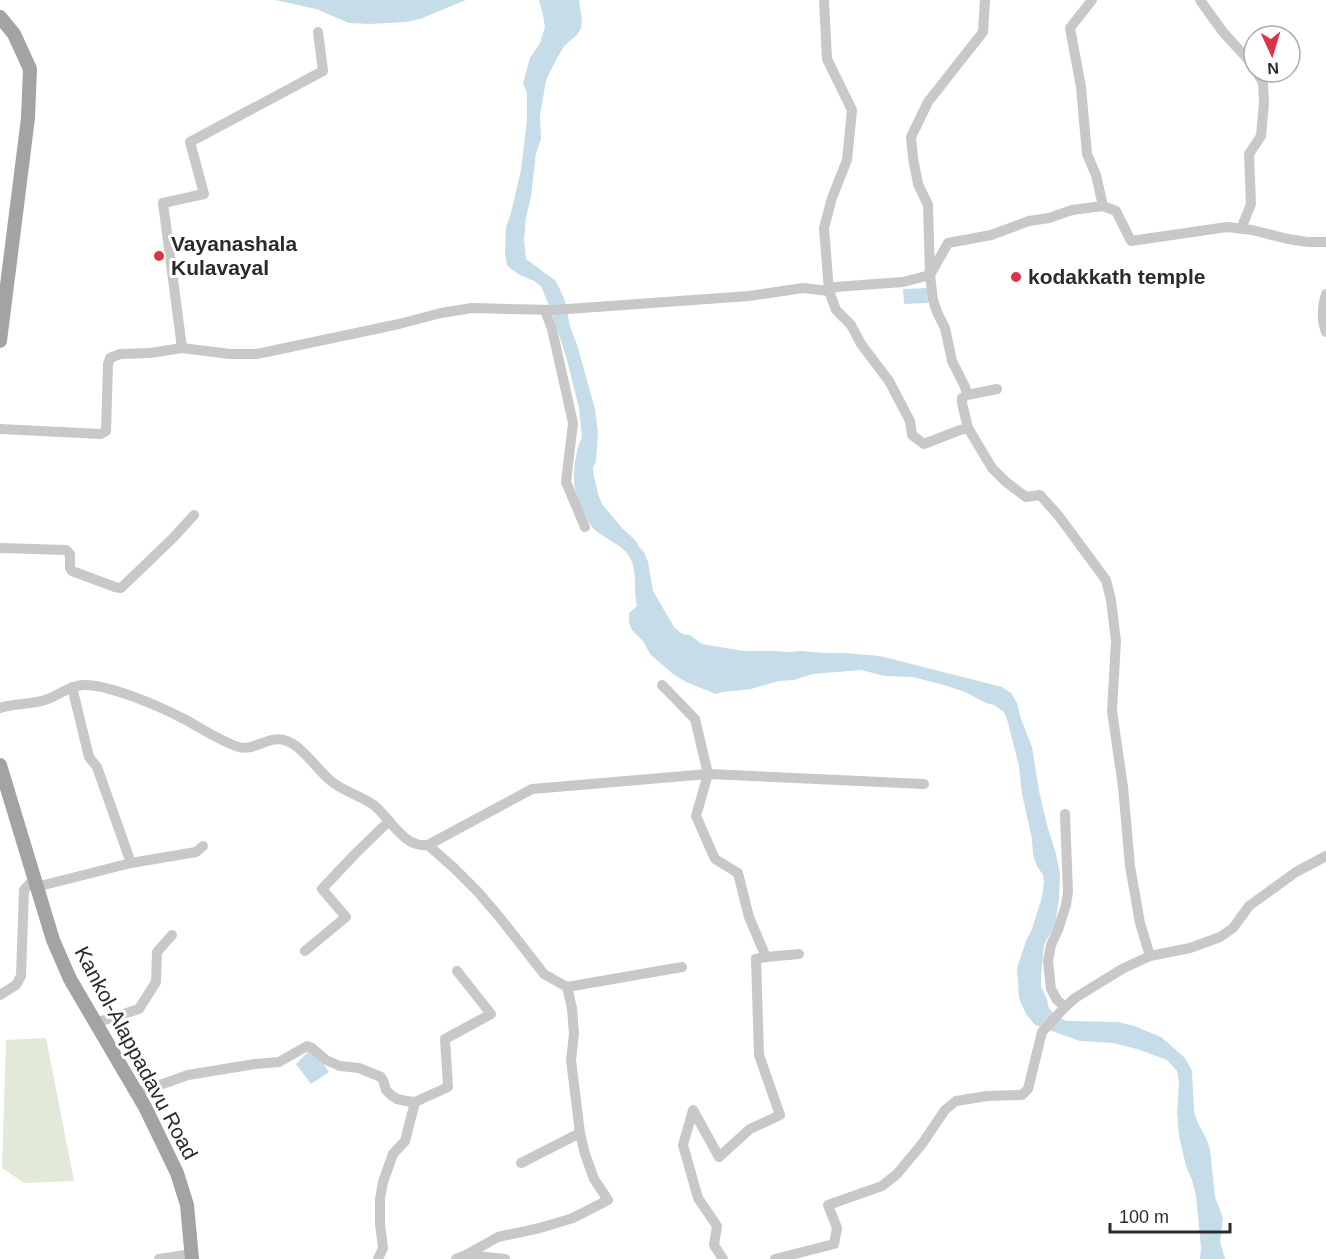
<svg xmlns="http://www.w3.org/2000/svg" width="1326" height="1259" font-family="Helvetica,sans-serif">
<style>
.green{fill:#e2e9d9}
.water{fill:#c6dce8}
.lines{fill:none;stroke-linecap:round;stroke-linejoin:round}
.minor{stroke:#c8c8c8;stroke-width:10}
.major{stroke:#a3a3a3;stroke-width:14}
.poi-dot{fill:#dc3446;stroke:#fff;stroke-width:2}
.labels{text-anchor:middle;stroke-width:6;stroke-linejoin:round;paint-order:stroke}
.poi-label{font-size:21px;font-weight:bold;fill:#2b2b2b;stroke:#fff;text-anchor:start}
.street-label{font-size:21px;fill:#2b2b2b;stroke:#fff}
</style>
<rect width="100%" height="100%" fill="#fff"/>
<polygon class="green" points="46,1038 74,1181 24,1183 2,1168 6,1040"/>
<g class="water">
<polygon points="275,0 466,0 420,19 406,22 369,24 349,23 316,9"/>
<path d="M 539,0 L 579,0 L 582,21 L 581,28 L 577,35 L 565,45 L 557,58 L 547,78 L 545,86 L 540,116 L 541,139 L 536,153 L 531,197 L 526,217 L 524,240 L 526,259 L 556,281 L 565,301 L 570,326 L 578,348 L 595,409 L 598,433 L 596,461 L 593,468 L 593,472 L 598,494 L 602,504 L 622,528 L 636,541 L 639,547 L 644,552 L 648,562 L 653,591 L 674,627 L 682,634 L 690,635 L 702,644 L 744,651 L 773,651 L 788,652 L 802,651 L 825,653 L 844,653 L 880,656 L 1002,687 L 1011,693 L 1017,703 L 1021,719 L 1032,747 L 1039,791 L 1047,825 L 1056,854 L 1060,874 L 1059,898 L 1056,920 L 1054,928 L 1047,939 L 1044,945 L 1041,976 L 1041,987 L 1046,997 L 1049,1008 L 1056,1017 L 1067,1021 L 1118,1022 L 1134,1026 L 1161,1037 L 1185,1058 L 1192,1071 L 1194,1111 L 1197,1121 L 1206,1138 L 1210,1149 L 1215,1197 L 1223,1218 L 1220,1241 L 1225,1259 L 1200,1259 L 1201,1247 L 1196,1196 L 1192,1180 L 1186,1166 L 1179,1136 L 1177,1113 L 1179,1083 L 1177,1071 L 1167,1060 L 1137,1049 L 1113,1043 L 1080,1041 L 1035,1025 L 1026,1014 L 1019,998 L 1017,969 L 1019,962 L 1026,941 L 1032,929 L 1042,897 L 1044,882 L 1043,875 L 1037,866 L 1033,855 L 1032,839 L 1022,794 L 1019,766 L 1007,719 L 1004,712 L 994,705 L 986,703 L 965,692 L 944,685 L 913,677 L 885,676 L 861,670 L 813,674 L 794,680 L 779,681 L 751,689 L 723,692 L 716,694 L 686,682 L 673,674 L 650,654 L 643,641 L 632,630 L 629,623 L 629,613 L 637,606 C 633,590 638,570 629,556 C 622,544 602,538 592,527 C 586,518 577,499 575,488 C 572,478 576,446 582,438 L 579,408 L 567,360 L 552,313 L 541,286 L 534,281 L 520,275 L 510,268 L 507,265 L 505,253 L 506,227 L 511,213 L 521,170 L 527,120 L 527,93 L 523,83 L 530,58 L 540,43 L 545,27 L 543,15 Z"/>
<polygon points="927,288 928,303 904,304 903,289"/>
<polygon points="312,1048 329,1072 311,1084 296,1064"/>
</g>
<g class="lines">
<g class="minor">
<polyline points="1092,0 1070,28 1081,87 1087,154 1096,175 1103,206"/>
<polyline points="1200,0 1223,32 1254,66"/>
<polyline points="1241,229 1251,204 1249,154 1261,136 1264,103 1263,83 1257,72"/>
<path d="M 1326,294 C 1322,307 1321,319 1326,332"/>
<polyline points="545,310 552,329 573,423 566,482 585,527"/>
<polyline points="182,348 163,203 204,194 190,142 323,71 318,32"/>
<polyline points="967,395 965,387 952,361 945,328 937,312 933,300 930,275 928,205 918,184 913,158 911,137 928,102 983,32 985,0"/>
<polyline points="968,428 962,403 962,398 967,395 997,389"/>
<polyline points="0,429 101,434 106,431 108,364 110,358 120,354 150,353 182,348 230,354 257,354 399,324 441,313 472,308 554,310 749,296 803,288 829,291 824,228 832,198 847,160 852,110 827,59 824,0"/>
<polyline points="0,548 66,550 70,554 70,568 72,571 115,587 121,588 173,538 194,515"/>
<polyline points="662,685 695,719 708,774 696,816 715,859 738,873 749,917 766,957 799,954"/>
<path d="M 0,708 C 14,703 30,705 45,700 C 58,696 68,686 83,685 C 108,684 159,706 182,718 C 198,726 223,743 239,747 C 259,752 272,728 296,746 C 309,756 319,771 331,781 C 344,792 362,796 375,806 C 391,820 404,848 428,845 L 454,868 L 478,892 L 501,919 L 544,974 L 567,987 L 572,1008 L 574,1034 L 571,1060 L 580,1133 L 585,1154 L 594,1179 L 608,1200 L 573,1218 L 540,1228 L 498,1237 L 466,1255"/>
<polyline points="428,845 532,789 708,774 924,784"/>
<polyline points="131,863 196,852 203,846"/>
<polyline points="36,887 131,863 97,767 89,757 72,687"/>
<polyline points="305,951 346,917 322,889 355,854 389,821"/>
<polyline points="1150,956 1140,923 1130,866 1123,787 1112,711 1116,641 1111,600 1106,580 1058,515 1040,495 1026,497 1006,482 992,468 968,428 960,430 924,444 912,435 910,421 889,381 861,344 851,325 836,310 829,291 835,287 903,282 930,275 948,243 991,235 1029,221 1049,218 1072,210 1103,206 1116,211 1131,241 1227,227 1252,230 1288,239 1308,242 1326,242"/>
<polyline points="567,987 682,967"/>
<polyline points="0,995 16,985 21,976 24,890 34,879"/>
<polyline points="1065,1007 1057,1000 1051,989 1048,961 1051,945 1058,930 1066,905 1068,892 1065,814"/>
<polyline points="95,1023 139,1009 156,982 157,952 172,935"/>
<polyline points="137,1093 188,1075 255,1064 279,1062 307,1046 312,1048 326,1060 340,1066 359,1068 381,1077 383,1080 386,1090 391,1095 397,1099 406,1101 415,1102 448,1087 445,1039 491,1014 457,971"/>
<polyline points="521,1163 580,1133"/>
<polyline points="159,1259 192,1254"/>
<polyline points="378,1259 383,1248 380,1224 380,1199 383,1182 393,1154 405,1141 415,1102"/>
<polyline points="456,1259 466,1255 505,1259"/>
<polyline points="723,1259 714,1245 717,1226 698,1198 683,1145 693,1110 719,1157 750,1129 780,1115 759,1055 756,959 766,957"/>
<polyline points="775,1259 834,1244 837,1228 828,1205 882,1186 897,1174 922,1144 945,1110 956,1101 987,1096 1022,1095 1028,1089 1042,1032 1065,1007 1075,998 1122,969 1150,956 1190,948 1220,937 1233,928 1249,906 1296,872 1326,856"/>
</g>
<g class="major">
<polyline points="0,17 14,34 30,69 28,118 0,341"/>
<polyline points="0,765 53,940 70,979 145,1107 177,1173 187,1205 192,1259"/>
</g>
</g>
<g class="poi-dot">
<circle cx="159" cy="256" r="6"/>
<circle cx="1016" cy="277" r="6"/>
</g>
<g class="labels">
<g class="poi-label">
<text x="171" y="251">Vayanashala<tspan x="171" dy="24">Kulavayal</tspan></text>
<text x="1028" y="284">kodakkath temple</text>
</g>
<g class="street-label">
<text transform="translate(136 1053) rotate(62)" y="7">Kankol-Alappadavu Road</text>
</g>
</g>
<g transform="translate(1272 54) rotate(176)"><circle r="28" fill="#ffffff" stroke="#aaaaaa" stroke-width="1.5"/>
<path d="M0-4.5L10 22L0 15L-10 22Z" fill="#dc3446"/>
<text y="-9" font-size="16" font-weight="bold" text-anchor="middle" fill="#2b2b2b">N</text>
</g>
<path d="M1110 1223v9h120v-9" fill="none" stroke="#2b2b2b" stroke-width="3"/>
<text x="1119" y="1223" font-size="18" fill="#2b2b2b" stroke="#ffffff" stroke-width="4.5" paint-order="stroke">100 m</text>
</svg>
